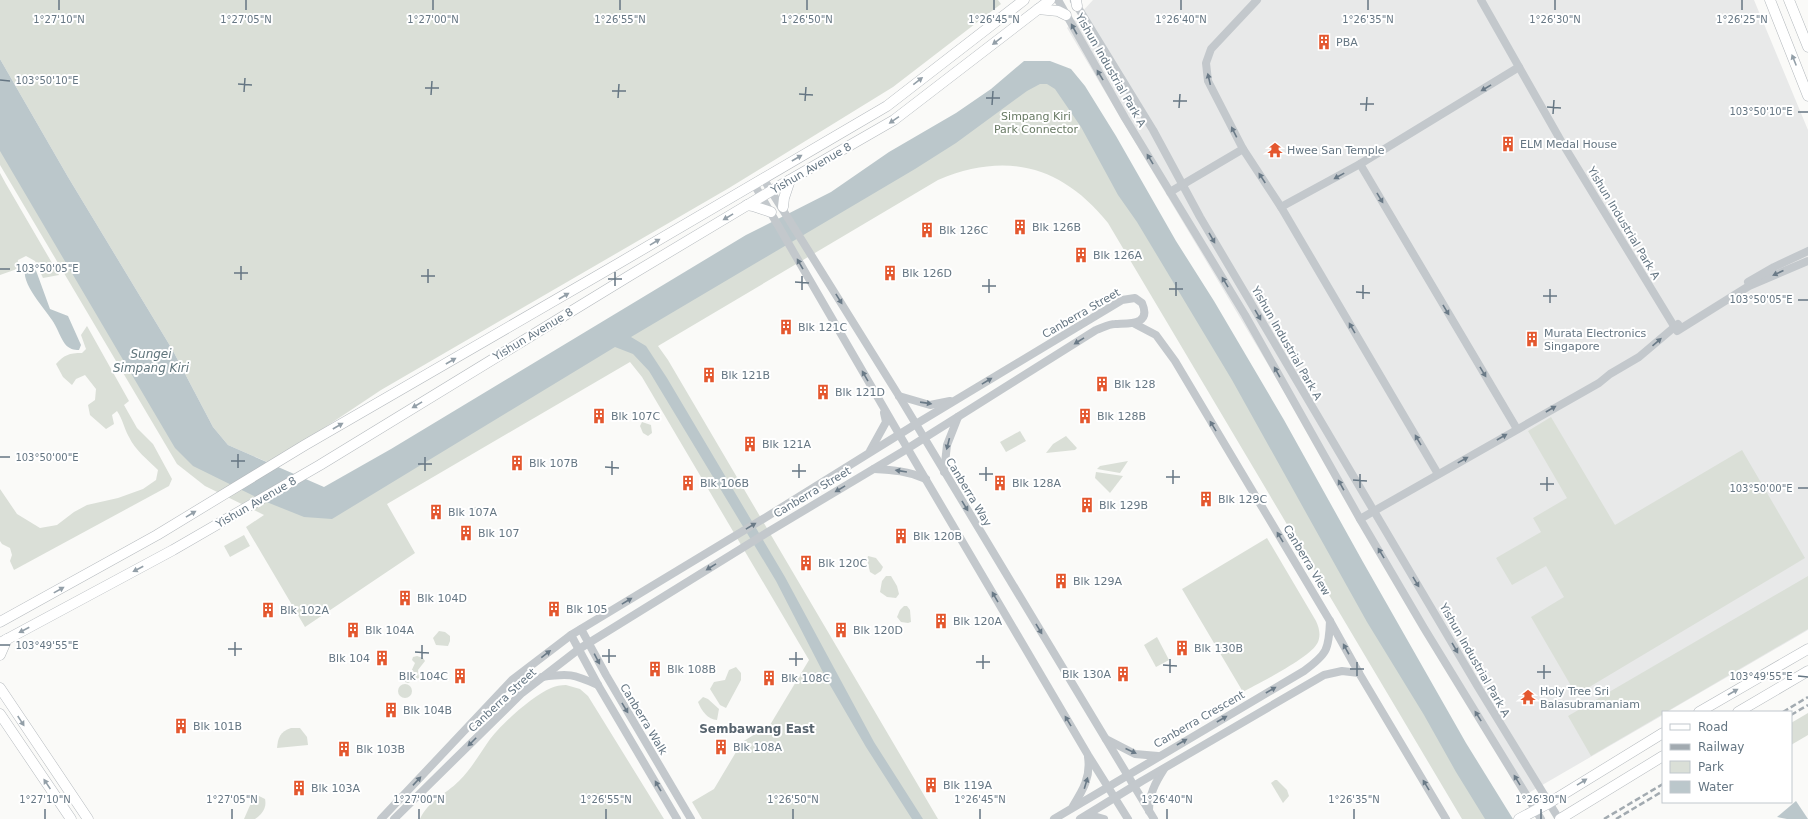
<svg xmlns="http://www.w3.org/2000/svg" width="1808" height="819" font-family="'DejaVu Sans',sans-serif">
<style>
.built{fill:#e8e9e9}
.green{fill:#dadfd7}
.water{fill:#bbc7cb}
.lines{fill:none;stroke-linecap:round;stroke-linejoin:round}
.major-casing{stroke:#b5babe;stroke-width:11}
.minor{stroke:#c3c8cc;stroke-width:8}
.major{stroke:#fff;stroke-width:10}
.rail{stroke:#a2aab0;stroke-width:2.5;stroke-dasharray:6 3;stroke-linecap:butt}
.oneway{fill:#6a7a87}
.oneway2{fill:#939fa8}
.ticks{fill:none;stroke:#657683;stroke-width:1.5}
.labels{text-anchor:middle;stroke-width:4;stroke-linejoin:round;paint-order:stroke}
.poi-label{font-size:11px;fill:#657683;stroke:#fff;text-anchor:start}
.street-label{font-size:11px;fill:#657683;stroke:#fff}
.park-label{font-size:11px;fill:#687a64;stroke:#fff}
.water-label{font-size:12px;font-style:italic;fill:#60757c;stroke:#fff}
.neighbourhood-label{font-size:12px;font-weight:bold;fill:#57646e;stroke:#fff}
.ticks-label{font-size:10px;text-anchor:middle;fill:#657683;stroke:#fff;stroke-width:4;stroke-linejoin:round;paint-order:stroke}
</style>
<rect width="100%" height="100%" fill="#fafaf8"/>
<polygon class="built" points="1093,0 1754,0 1808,130 1808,630 1667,712 1663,712 1663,715 1525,795 1067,28"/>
<g class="green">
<polygon points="0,0 998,0 1001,4 893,87 729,188 381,390 318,432 267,462 228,445 213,427 172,349 68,177 0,59"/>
<path d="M 1025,73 L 1064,78 L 1495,819 L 1462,819 L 1108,223 C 1062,166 1007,151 938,180 L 658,346 L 668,360 L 938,819 L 702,819 L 692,802 L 714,789 L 742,742 L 770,725 L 809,660 L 642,377 L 630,362 L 387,504 L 415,553 L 305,627 L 246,527 L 264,515 L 205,486 L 177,464 L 0,165 L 0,112 L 197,453 L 341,498 Z"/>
<polygon points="0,173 6,184 59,275 43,278 35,261 26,256 18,260 17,269 0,275"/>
<path d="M 87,326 L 129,401 L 124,405 L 137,428 L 153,444 L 172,479 L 169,486 L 14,570 L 10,561 L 12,555 L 10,548 L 2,544 L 0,541 L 0,489 L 17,514 L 40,528 L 57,525 L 74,512 L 87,505 L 118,498 L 143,489 L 156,480 L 158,470 C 148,460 135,450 129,437 C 124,428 123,420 117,411 L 112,415 L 114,424 L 106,429 L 90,415 L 88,405 L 95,400 L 96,389 L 85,375 L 76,379 L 72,385 L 63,377 L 56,364 C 64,355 69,353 82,353 L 86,349 L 81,335 Z"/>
<polygon points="1551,417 1615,525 1742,450 1805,558 1581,692 1574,691 1531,617 1564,597 1546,566 1512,585 1496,558 1541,532 1533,518 1567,498 1528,431"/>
<polygon points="642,422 651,425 652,433 648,436 643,433 640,426"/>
<polygon points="1020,431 1026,441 1006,452 1000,442"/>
<polygon points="1066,436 1077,448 1075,450 1046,453 1053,444"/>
<polygon points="1128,461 1120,473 1097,469 1100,466"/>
<polygon points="1096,472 1123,476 1110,493 1095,478"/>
<polygon points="470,507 489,507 489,517 471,517"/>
<polygon points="244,535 250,546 230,557 224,546"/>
<path d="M 1267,538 L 1316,621 C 1319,628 1321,634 1318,642 C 1312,657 1259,683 1243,692 L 1182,589 Z"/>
<polygon points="868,556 876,558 883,567 881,571 875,575 870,572 867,560"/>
<polygon points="886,576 891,576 897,586 899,594 896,598 887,597 880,592 882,581"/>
<polygon points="1808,576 1808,629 1666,712 1663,712 1663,714 1591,756 1568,716"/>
<polygon points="904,606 907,606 910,610 911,622 908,623 901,622 897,617 900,610"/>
<polygon points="439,631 445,632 450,636 450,641 448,646 436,645 433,638"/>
<polygon points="1157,637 1169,660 1156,667 1144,645"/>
<polygon points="417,656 423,658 425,661 418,670 419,678 408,683 405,682 405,674 408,673 410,674 415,663 412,660 413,657"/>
<polygon points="736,667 741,673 741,680 726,708 720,705 710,689 714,682 725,680 729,670"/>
<circle cx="405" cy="691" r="7"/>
<path d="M 566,685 L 580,689 L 588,696 L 664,819 L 420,819 C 428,801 446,794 459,781 C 471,769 479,755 488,742 C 500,725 532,696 551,688 C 555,686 561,685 566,685 Z"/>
<path d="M 703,697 L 708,699 L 719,709 L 717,720 C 708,720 701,710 698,702 Z"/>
<polygon points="1808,713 1808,735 1791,745 1791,723"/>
<path d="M 291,728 L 300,728 L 307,737 L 308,745 L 277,748 C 278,737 280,732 291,728 Z"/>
<polygon points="1275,780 1277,780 1287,790 1289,796 1283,803 1271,783"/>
<path d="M 255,794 L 265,799 C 267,808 262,814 255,819 L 244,819 Z"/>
</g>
<g class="water">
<polygon points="0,59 68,177 172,349 213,427 228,445 324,487 391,449 746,235 831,192 889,152 956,113 991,89 1024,61 1050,61 1071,69 1085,86 1116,136 1176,241 1214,301 1284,420 1363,562 1466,743 1513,819 1485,819 1456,772 1424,715 1367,622 1232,380 1137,222 1118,195 1081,127 1055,89 1047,84 1040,84 1027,91 956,143 915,169 631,337 646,346 667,378 785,577 874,742 923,819 912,819 866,747 827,680 776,581 649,371 633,354 615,347 332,519 304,517 264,501 193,466 175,448 0,151"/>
<path d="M 28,263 L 34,265 L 50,309 L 68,316 L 81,345 L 79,350 C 74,350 69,349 65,344 C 60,337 57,327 52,320 C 44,307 15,278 28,263 Z"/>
<polygon points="1796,801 1808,819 1787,819 1777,817"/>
</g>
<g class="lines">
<g class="major-casing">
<g id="major">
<polyline points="1076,0 1077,6"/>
<polyline points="1770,0 1808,96"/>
<polyline points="1789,0 1808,47"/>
<polyline points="1038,9 1058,11 1066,15"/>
<polyline points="747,205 753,206 771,212"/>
<polyline points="783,207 784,198 790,180"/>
<polyline points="0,622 157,535 305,445 621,262 887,106 1024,0"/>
<polyline points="0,643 173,550 320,465 629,276 781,185 894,120 1050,0"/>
<polyline points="0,655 7,639"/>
<polyline points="0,688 88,819"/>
<polyline points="1699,712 1808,649"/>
<polyline points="1738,712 1808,671"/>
<polyline points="0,714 71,819"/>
<polyline points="1519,819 1549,803 1663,733"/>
<polyline points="1560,819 1663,756"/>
</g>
</g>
<g class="minor">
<polyline points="1058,0 1125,118 1245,315 1360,519 1424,628 1541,819"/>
<polyline points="1257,0 1211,49 1206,63 1208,81 1243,149 1281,207 1438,474"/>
<polyline points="1481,0 1561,141 1677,331 1749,286 1808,261"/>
<polyline points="1074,1 1153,130 1200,217 1478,687 1559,819"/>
<polyline points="1360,164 1517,429"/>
<polyline points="763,178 899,396 1154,819"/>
<polyline points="754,184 899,434 1088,755 1128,819"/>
<polyline points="1170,192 1243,149"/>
<polyline points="1281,207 1360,164 1519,67"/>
<polyline points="1748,282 1774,267 1808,251"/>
<polyline points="1135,324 1156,335 1175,361 1330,621 1359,673 1446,819"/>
<polyline points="899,396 930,405 950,401"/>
<polyline points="870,451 886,422 884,413"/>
<path d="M 874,469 C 893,470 908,471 926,479"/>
<polyline points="944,472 947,445 958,417"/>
<polyline points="1360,519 1599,383 1610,374 1639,357 1678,324"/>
<polyline points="581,629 606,675 691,819"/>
<polyline points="571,635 598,685 677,819"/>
<path d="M 542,677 C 569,673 573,674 598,685"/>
<polyline points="1106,739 1135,754 1158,756"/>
<path d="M 1073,806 C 1083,790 1091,777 1088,757"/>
<path d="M 1149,811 C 1149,795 1155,783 1164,769"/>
<polyline points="1083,818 1097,817 1104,819"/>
<path d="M 381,819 L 512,680 L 571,635 L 763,519 L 916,424 L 1122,300 L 1135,298 L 1142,303 C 1152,326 1128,323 1115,324 C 1109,324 1102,328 1096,330 L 902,452 L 768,532 L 579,649 L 522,693 L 394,819"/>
<path d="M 1054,819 L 1304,671 C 1327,654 1329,650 1330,621"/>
<polyline points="1080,819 1142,781 1324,675 1342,671 1359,673"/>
</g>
<use href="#major" class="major"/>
<g class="rail">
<polyline points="1783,712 1808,697"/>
<polyline points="1791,715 1808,705"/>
<polyline points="1604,819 1663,784"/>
<polyline points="1616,819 1663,791"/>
</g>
</g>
<defs><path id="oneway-solid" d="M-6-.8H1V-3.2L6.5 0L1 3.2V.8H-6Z"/></defs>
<g class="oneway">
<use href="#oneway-solid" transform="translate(1074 29) rotate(-119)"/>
<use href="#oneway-solid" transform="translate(1100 75) rotate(-121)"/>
<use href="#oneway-solid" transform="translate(1209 79) rotate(-103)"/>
<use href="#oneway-solid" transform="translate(1486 88) rotate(149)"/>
<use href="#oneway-solid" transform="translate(1234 132) rotate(-117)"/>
<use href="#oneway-solid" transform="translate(1150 159) rotate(-121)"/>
<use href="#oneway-solid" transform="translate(1339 176) rotate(151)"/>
<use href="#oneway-solid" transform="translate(1262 178) rotate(-123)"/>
<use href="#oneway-solid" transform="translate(1380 198) rotate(59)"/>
<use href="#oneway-solid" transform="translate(1212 238) rotate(60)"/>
<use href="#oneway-solid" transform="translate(800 264) rotate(-120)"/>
<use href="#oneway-solid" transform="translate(1778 273) rotate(156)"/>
<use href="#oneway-solid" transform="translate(1225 282) rotate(-121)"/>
<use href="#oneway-solid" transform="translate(839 299) rotate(58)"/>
<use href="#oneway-solid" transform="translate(1446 310) rotate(59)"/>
<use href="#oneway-solid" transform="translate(1258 315) rotate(60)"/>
<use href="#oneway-solid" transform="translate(1352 328) rotate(-120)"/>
<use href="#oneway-solid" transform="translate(1079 341) rotate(148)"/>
<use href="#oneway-solid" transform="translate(1657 342) rotate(-41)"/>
<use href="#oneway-solid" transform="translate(1277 372) rotate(-119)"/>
<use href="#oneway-solid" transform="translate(1483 372) rotate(59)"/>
<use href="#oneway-solid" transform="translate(865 376) rotate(-120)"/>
<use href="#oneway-solid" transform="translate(987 381) rotate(-31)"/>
<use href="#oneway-solid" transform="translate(926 403) rotate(8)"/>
<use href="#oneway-solid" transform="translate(1551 409) rotate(-30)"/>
<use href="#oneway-solid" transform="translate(1213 426) rotate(-121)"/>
<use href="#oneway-solid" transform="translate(1502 437) rotate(-30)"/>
<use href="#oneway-solid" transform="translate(1418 440) rotate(-120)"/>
<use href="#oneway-solid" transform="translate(948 444) rotate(104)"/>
<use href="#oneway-solid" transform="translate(1463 460) rotate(-29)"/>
<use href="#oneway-solid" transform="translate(901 471) rotate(-171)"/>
<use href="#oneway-solid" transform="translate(1341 485) rotate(-119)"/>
<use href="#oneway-solid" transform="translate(840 489) rotate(149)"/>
<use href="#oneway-solid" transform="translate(965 506) rotate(59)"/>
<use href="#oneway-solid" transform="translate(751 526) rotate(-31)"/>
<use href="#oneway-solid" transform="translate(1280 537) rotate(-121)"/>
<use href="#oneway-solid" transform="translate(1381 553) rotate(-121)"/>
<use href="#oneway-solid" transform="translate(711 567) rotate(148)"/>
<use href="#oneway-solid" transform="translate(1416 582) rotate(59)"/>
<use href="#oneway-solid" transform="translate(995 597) rotate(-120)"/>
<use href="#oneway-solid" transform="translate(627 601) rotate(-31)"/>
<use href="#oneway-solid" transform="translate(1039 629) rotate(59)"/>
<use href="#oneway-solid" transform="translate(1455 648) rotate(60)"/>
<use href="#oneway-solid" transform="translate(1346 649) rotate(-119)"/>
<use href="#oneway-solid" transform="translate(546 654) rotate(-38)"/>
<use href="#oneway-solid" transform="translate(597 659) rotate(62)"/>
<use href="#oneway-solid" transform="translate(1271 690) rotate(-30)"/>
<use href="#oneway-solid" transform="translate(625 708) rotate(59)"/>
<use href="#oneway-solid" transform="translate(1478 716) rotate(-122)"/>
<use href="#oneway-solid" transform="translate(1222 719) rotate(-30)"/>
<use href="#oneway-solid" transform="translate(1068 721) rotate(-121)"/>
<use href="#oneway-solid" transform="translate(472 742) rotate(135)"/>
<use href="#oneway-solid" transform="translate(1182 742) rotate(-30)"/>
<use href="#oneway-solid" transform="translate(1131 751) rotate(24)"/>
<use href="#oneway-solid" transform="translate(1517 780) rotate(-121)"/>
<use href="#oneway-solid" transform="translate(417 781) rotate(-47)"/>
<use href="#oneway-solid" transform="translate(1086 783) rotate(-73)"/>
<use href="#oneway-solid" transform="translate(1426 785) rotate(-121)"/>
<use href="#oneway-solid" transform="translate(658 786) rotate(-120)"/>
</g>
<g class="oneway2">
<use href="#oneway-solid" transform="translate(997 41) rotate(142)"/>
<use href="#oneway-solid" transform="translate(1794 60) rotate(-112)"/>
<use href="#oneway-solid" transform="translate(918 81) rotate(-38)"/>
<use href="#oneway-solid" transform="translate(894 120) rotate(146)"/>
<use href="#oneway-solid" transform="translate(797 158) rotate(-30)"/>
<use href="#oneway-solid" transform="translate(728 217) rotate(149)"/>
<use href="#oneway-solid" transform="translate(655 242) rotate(-31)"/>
<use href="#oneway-solid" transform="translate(564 296) rotate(-30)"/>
<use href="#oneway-solid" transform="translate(451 361) rotate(-30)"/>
<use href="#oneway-solid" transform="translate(417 405) rotate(149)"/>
<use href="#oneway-solid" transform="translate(338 426) rotate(-30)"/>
<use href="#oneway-solid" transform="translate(191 514) rotate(-31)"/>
<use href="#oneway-solid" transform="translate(138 569) rotate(152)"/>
<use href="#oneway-solid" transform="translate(59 590) rotate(-29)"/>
<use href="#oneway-solid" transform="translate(24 630) rotate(152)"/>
<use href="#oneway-solid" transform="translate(1733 692) rotate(-30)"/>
<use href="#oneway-solid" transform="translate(21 721) rotate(57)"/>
<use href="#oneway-solid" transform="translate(1582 782) rotate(-32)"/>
<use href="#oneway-solid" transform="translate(47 784) rotate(-124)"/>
</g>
<path class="ticks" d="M 59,10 L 59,0M 246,10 L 246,0M 433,10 L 433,0M 620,10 L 620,0M 807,10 L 807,0M 994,10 L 994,0M 1181,10 L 1181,0M 1368,10 L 1368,0M 1555,10 L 1555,0M 1742,10 L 1742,0M 0,80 L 10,81M 238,84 L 252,85M 425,88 L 439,88M 612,91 L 626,91M 244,92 L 245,78M 799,94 L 813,95M 431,95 L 432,81M 618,98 L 619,84M 986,98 L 1000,98M 805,101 L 806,87M 1173,101 L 1187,101M 1360,104 L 1374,104M 992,105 L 993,91M 1547,107 L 1561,108M 1179,108 L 1180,94M 1366,111 L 1367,97M 1798,112 L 1808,112M 1553,114 L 1554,100M 0,269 L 10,269M 234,273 L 248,273M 421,276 L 435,276M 608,279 L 622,279M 241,280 L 241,266M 795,282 L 809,283M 428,283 L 428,269M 615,286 L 615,272M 982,286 L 996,286M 1169,289 L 1183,289M 802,290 L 802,276M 1356,292 L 1370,293M 989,293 L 989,279M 1176,296 L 1176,282M 1543,296 L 1557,296M 1363,299 L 1363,285M 1798,300 L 1808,300M 1550,303 L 1550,289M 0,457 L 10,457M 231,461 L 245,461M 418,464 L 432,464M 605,467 L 619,468M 238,468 L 238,454M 425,471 L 425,457M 792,471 L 806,471M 979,474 L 993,474M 612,475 L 612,461M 1166,477 L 1180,477M 799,478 L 799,464M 1353,480 L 1367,481M 986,481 L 986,467M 1173,484 L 1173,470M 1540,484 L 1554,484M 1360,488 L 1360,474M 1798,488 L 1808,488M 1547,491 L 1547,477M 0,645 L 10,645M 228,649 L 242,649M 415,652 L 429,653M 235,656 L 235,642M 602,656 L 616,656M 422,659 L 422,645M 789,659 L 803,659M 976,662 L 990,662M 609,663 L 609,649M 1163,665 L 1177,666M 796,666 L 796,652M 983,669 L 983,655M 1350,669 L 1364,669M 1537,672 L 1551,672M 1170,673 L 1170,659M 1357,676 L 1357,662M 1798,676 L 1808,677M 1544,679 L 1544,665M 45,819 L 45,809M 232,819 L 232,809M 419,819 L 419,809M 606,819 L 606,809M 793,819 L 793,809M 980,819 L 980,809M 1167,819 L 1167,809M 1354,819 L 1354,809M 1541,819 L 1541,809"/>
<defs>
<g id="building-bare" transform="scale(1.2)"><path d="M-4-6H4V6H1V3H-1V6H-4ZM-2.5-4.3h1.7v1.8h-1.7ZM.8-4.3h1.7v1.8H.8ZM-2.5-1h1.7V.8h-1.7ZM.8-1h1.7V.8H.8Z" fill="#e4572e" stroke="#fff" stroke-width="2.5" paint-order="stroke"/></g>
<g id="temple-bare" transform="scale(1.2)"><path d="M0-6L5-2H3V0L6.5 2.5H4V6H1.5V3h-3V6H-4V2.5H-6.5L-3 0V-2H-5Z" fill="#e4572e" stroke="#fff" stroke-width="2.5" paint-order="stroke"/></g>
</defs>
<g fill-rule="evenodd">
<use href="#building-bare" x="1324" y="42"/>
<use href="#building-bare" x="1508" y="144"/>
<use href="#temple-bare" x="1275" y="150"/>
<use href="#building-bare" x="1020" y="227"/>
<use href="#building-bare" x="927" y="230"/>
<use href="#building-bare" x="1081" y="255"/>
<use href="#building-bare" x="890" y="273"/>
<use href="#building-bare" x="786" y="327"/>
<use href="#building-bare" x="1532" y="339"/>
<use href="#building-bare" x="709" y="375"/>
<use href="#building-bare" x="1102" y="384"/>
<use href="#building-bare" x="823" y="392"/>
<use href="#building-bare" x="599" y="416"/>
<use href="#building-bare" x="1085" y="416"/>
<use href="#building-bare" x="750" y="444"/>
<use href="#building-bare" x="517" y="463"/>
<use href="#building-bare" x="688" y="483"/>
<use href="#building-bare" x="1000" y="483"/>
<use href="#building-bare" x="1206" y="499"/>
<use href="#building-bare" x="1087" y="505"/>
<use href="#building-bare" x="436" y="512"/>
<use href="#building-bare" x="466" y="533"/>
<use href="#building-bare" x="901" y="536"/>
<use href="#building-bare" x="806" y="563"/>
<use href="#building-bare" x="1061" y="581"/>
<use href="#building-bare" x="405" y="598"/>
<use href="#building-bare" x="554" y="609"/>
<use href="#building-bare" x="268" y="610"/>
<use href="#building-bare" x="941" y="621"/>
<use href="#building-bare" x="353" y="630"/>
<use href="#building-bare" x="841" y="630"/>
<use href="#building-bare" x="1182" y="648"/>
<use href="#building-bare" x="382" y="658"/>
<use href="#building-bare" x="655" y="669"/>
<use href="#building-bare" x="1123" y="674"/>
<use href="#building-bare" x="460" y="676"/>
<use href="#building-bare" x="769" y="678"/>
<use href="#temple-bare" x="1528" y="697"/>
<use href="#building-bare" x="391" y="710"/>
<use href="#building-bare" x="181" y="726"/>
<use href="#building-bare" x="721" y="747"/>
<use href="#building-bare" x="344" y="749"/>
<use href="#building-bare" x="931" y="785"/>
<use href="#building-bare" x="299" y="788"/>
</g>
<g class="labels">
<g class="poi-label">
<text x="1336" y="46">PBA</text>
<text x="1520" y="148">ELM Medal House</text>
<text x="1287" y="154">Hwee San Temple</text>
<text x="1032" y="231">Blk 126B</text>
<text x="939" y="234">Blk 126C</text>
<text x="1093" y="259">Blk 126A</text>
<text x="902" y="277">Blk 126D</text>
<text x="798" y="331">Blk 121C</text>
<text x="1544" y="337">Murata Electronics<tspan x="1544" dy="13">Singapore</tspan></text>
<text x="721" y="379">Blk 121B</text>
<text x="1114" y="388">Blk 128</text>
<text x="835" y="396">Blk 121D</text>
<text x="611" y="420">Blk 107C</text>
<text x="1097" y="420">Blk 128B</text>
<text x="762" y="448">Blk 121A</text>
<text x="529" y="467">Blk 107B</text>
<text x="700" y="487">Blk 106B</text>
<text x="1012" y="487">Blk 128A</text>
<text x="1218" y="503">Blk 129C</text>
<text x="1099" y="509">Blk 129B</text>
<text x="448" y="516">Blk 107A</text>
<text x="478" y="537">Blk 107</text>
<text x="913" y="540">Blk 120B</text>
<text x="818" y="567">Blk 120C</text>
<text x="1073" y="585">Blk 129A</text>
<text x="417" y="602">Blk 104D</text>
<text x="566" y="613">Blk 105</text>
<text x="280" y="614">Blk 102A</text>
<text x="953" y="625">Blk 120A</text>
<text x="365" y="634">Blk 104A</text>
<text x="853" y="634">Blk 120D</text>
<text x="1194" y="652">Blk 130B</text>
<text x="370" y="662" text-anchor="end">Blk 104</text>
<text x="667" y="673">Blk 108B</text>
<text x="1111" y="678" text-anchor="end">Blk 130A</text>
<text x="448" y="680" text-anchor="end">Blk 104C</text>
<text x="781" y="682">Blk 108C</text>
<text x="1540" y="695">Holy Tree Sri<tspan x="1540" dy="13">Balasubramaniam</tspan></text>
<text x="403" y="714">Blk 104B</text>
<text x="193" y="730">Blk 101B</text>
<text x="733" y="751">Blk 108A</text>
<text x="356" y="753">Blk 103B</text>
<text x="943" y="789">Blk 119A</text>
<text x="311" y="792">Blk 103A</text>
</g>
<g class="street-label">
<text transform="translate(1111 70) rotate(60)" y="4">Yishun Industrial Park A</text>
<text transform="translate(811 168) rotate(-30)" y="4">Yishun Avenue 8</text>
<text transform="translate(1624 223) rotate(59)" y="4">Yishun Industrial Park A</text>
<text transform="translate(1081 313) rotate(-30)" y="4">Canberra Street</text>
<text transform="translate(533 334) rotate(-31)" y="4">Yishun Avenue 8</text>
<text transform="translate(1287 343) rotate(60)" y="4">Yishun Industrial Park A</text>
<text transform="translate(812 492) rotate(-31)" y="4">Canberra Street</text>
<text transform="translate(969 492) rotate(59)" y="4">Canberra Way</text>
<text transform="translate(256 502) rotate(-30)" y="4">Yishun Avenue 8</text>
<text transform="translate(1307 560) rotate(59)" y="4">Canberra View</text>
<text transform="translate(1475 660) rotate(60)" y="4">Yishun Industrial Park A</text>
<text transform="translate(502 700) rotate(-43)" y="4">Canberra Street</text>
<text transform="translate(644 719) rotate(59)" y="4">Canberra Walk</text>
<text transform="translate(1199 719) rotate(-30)" y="4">Canberra Crescent</text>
</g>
<g class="park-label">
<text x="1036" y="120">Simpang Kiri<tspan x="1036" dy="13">Park Connector</tspan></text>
</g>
<g class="water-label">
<text x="151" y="358">Sungei<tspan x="151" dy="14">Simpang Kiri</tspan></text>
</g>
<g class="neighbourhood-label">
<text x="757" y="733">Sembawang East</text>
</g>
</g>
<g class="ticks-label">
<text x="59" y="23">1°27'10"N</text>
<text x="246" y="23">1°27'05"N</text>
<text x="433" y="23">1°27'00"N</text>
<text x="620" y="23">1°26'55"N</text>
<text x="807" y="23">1°26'50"N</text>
<text x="994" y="23">1°26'45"N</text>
<text x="1181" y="23">1°26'40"N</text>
<text x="1368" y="23">1°26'35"N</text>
<text x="1555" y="23">1°26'30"N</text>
<text x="1742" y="23">1°26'25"N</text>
<text x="47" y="84">103°50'10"E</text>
<text x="1761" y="115">103°50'10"E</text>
<text x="47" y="272">103°50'05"E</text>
<text x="1761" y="303">103°50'05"E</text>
<text x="47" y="461">103°50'00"E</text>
<text x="1761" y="492">103°50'00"E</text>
<text x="47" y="649">103°49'55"E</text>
<text x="1761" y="680">103°49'55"E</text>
<text x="45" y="803">1°27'10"N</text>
<text x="232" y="803">1°27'05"N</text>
<text x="419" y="803">1°27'00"N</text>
<text x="606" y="803">1°26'55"N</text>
<text x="793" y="803">1°26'50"N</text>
<text x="980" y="803">1°26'45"N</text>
<text x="1167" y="803">1°26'40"N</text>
<text x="1354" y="803">1°26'35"N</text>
<text x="1541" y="803">1°26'30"N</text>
</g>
<rect x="1662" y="711" width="130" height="92" fill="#ffffff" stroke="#c1c8cd"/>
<rect x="1670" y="724" width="20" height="6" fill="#ffffff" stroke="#c1c8cd"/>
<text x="1698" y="731" font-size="12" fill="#657683">Road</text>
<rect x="1670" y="744" width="20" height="6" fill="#a2aab0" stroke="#c1c8cd"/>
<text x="1698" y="751" font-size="12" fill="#657683">Railway</text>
<rect x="1670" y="761" width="20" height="12" fill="#dadfd7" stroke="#c1c8cd"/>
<text x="1698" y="771" font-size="12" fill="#657683">Park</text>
<rect x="1670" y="781" width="20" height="12" fill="#bbc7cb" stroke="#c1c8cd"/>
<text x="1698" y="791" font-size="12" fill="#657683">Water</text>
</svg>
